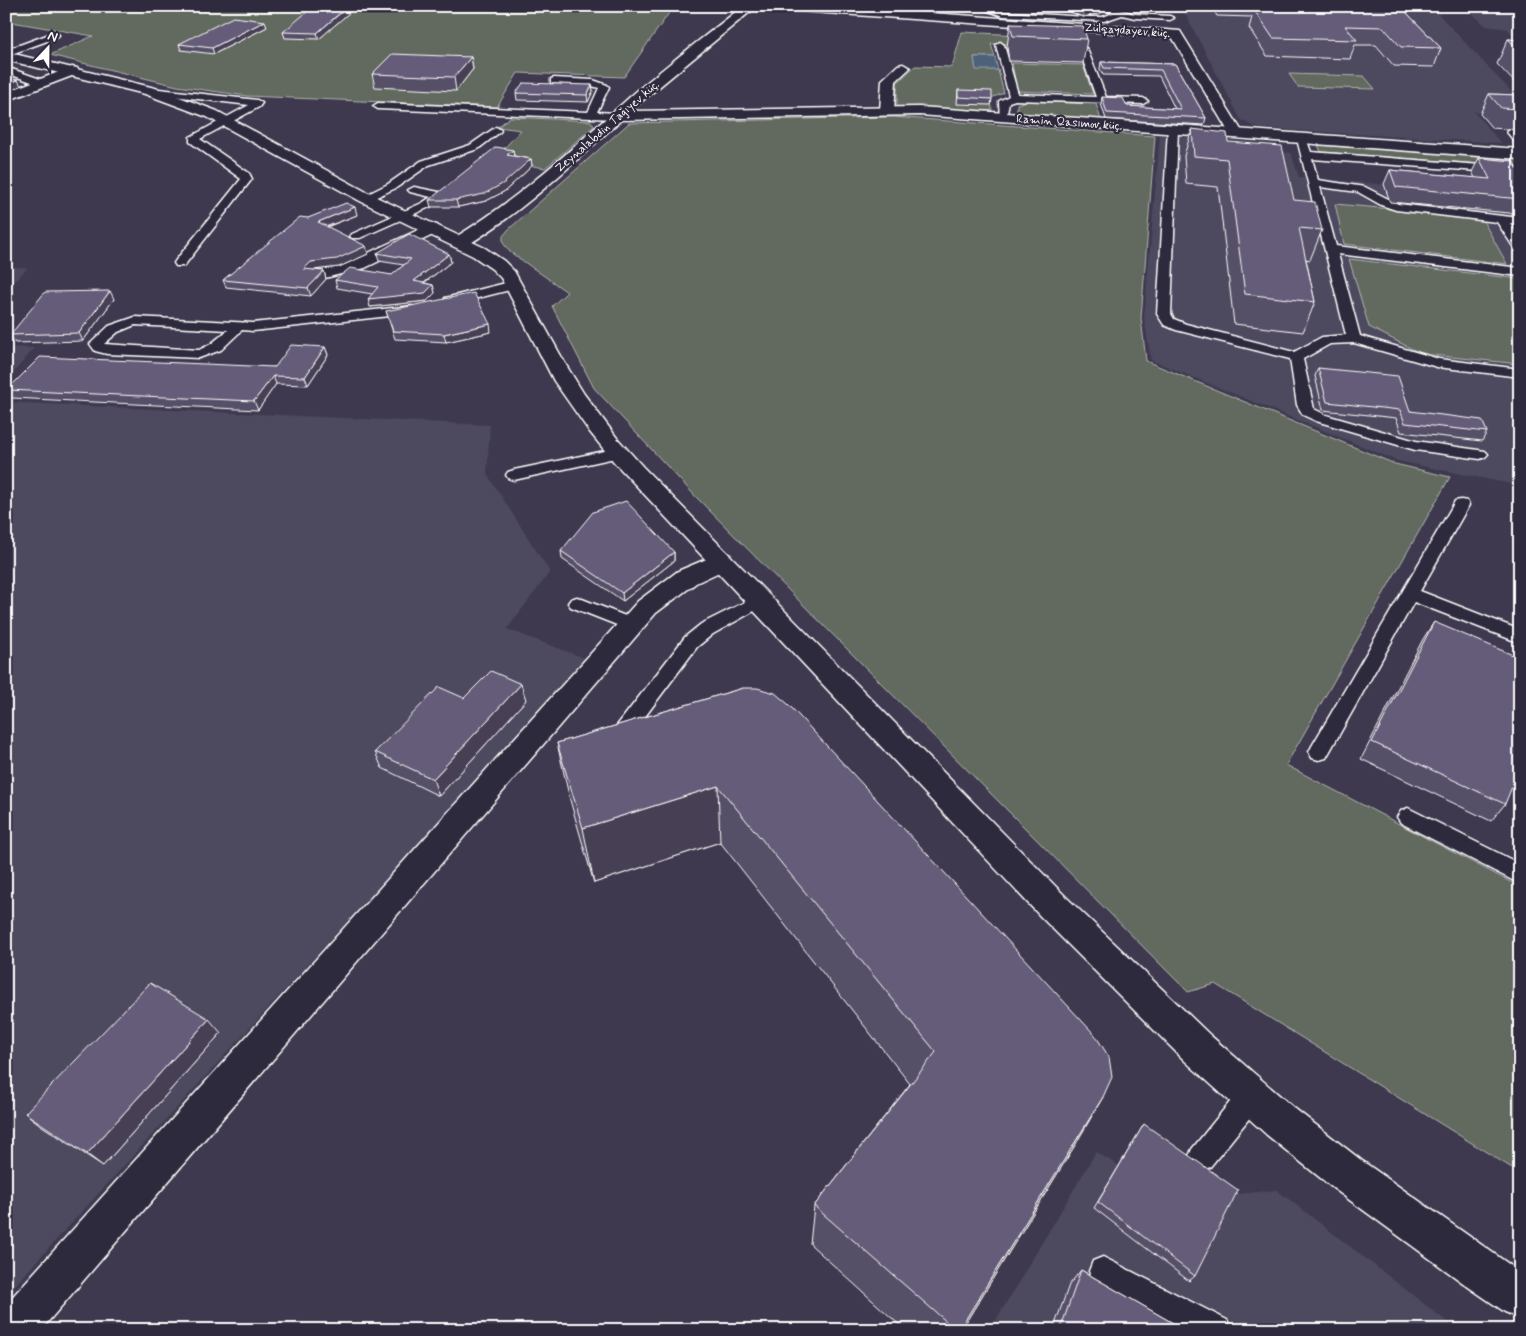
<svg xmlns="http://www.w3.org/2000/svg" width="1526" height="1336" font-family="Mynerve,sans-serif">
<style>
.built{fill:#4e485f}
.green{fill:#626b5f;stroke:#b0b5af}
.water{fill:#4e6279;stroke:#95a1af}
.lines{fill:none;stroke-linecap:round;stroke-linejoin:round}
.lane-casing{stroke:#fff;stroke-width:3}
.street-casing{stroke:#fff;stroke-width:3}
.secondary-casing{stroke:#fff;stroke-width:3}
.primary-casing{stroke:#fff;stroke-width:3}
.lane{fill:#2f2a3d;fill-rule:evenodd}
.street{fill:#2f2a3d;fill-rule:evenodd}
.secondary{fill:#2f2a3d;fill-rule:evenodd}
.primary{fill:#2f2a3d;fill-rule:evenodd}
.wall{fill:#574f68;stroke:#fff}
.shaded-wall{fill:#474055;stroke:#fff}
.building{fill:#655c79;stroke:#fff}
.labels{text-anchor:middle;stroke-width:4.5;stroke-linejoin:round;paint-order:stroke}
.far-street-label{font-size:12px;fill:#fff;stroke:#2f2a3d}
</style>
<rect width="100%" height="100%" fill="#3f394f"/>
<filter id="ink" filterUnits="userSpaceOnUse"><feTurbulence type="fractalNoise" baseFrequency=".02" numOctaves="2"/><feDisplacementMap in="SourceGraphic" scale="10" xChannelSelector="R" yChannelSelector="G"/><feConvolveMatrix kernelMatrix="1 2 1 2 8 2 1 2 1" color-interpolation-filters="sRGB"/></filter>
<g filter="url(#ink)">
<g class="built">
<polygon points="1181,6 1431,6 1520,101 1520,114 1474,112 1501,143 1257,128 1241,120"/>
<polygon points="1470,6 1520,6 1520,44 1508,29 1486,26 1466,8"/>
<polygon points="1160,135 1220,139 1224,147 1291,153 1299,177 1520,197 1520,486 1398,461 1151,360 1144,318"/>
<polygon points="6,266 28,268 6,289"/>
<polygon points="6,347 34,348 6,382"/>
<polygon points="6,402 490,425 487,474 550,572 507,629 587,659 6,1295"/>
<polygon points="1096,1152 1119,1166 1094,1208 1277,1190 1458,1330 990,1330"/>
</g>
<g class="green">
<polygon points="6,6 674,6 624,77 518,73 497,107 247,96 177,86 50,55 93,36 6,21"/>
<polygon points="962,32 1020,35 1020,44 991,44 995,57 974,57 976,69 998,70 1004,93 991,98 992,111 897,107 897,83 915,66 952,67"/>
<polygon points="1012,63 1083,65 1093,94 1017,91"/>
<polygon points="1289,74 1364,76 1375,89 1298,87"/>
<polygon points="1026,101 1096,104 1101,120 1017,114 1017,104"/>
<polygon points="510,117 591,121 594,126 545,168 508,162 498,155 521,130 498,127"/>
<polygon points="893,117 1155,136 1141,318 1146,361 1395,464 1450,477 1286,765 1520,887 1520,1173 1215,984 1188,992 696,497 594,388 552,306 567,292 510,252 503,243 503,236 509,229 629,123"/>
<polygon points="1318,145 1520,159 1520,167 1321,152"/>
<polygon points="1335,204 1481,217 1507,264 1344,244"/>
<polygon points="1349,259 1520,279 1520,364 1422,354 1369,327"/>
</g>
<polygon class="water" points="974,57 995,57 998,70 976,70"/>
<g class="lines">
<g class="lane-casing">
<g id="lane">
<polygon points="974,6 987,6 1004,12 1086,17 1103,17 1113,13 1105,9 1109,7 1135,14 1170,16 1174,18 1170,20 1135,18 1122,15 1104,21 1003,16"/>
<polygon points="55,32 59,35 58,37 6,56 6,50"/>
<polygon points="1000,42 1004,45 1018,94 1096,97 1079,49 1083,46 1087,49 1106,97 1143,98 1148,101 1143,104 1015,100 1009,102 1006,119 1000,119 999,101 1009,96 996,45"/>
<polygon points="6,67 46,81 48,83 43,86 6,73"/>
<polygon points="554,78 593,80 607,85 609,87 597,112 617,113 622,116 617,119 591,118 378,109 373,106 378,103 588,112 599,88 592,86 551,83 551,79"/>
<polygon points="150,88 257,100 262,103 259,107 200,139 249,173 252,179 184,266 176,266 174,263 176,260 241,179 190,142 190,137 249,105 147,93 147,89"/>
<polygon points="1173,126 1178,129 1171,314 1174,319 1186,324 1294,352 1322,337 1346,335 1298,143 1299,141 1307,141 1311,152 1520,168 1520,174 1312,159 1318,180 1365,187 1398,204 1520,218 1520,224 1510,223 1520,239 1520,252 1516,251 1497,222 1396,210 1381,205 1358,192 1320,187 1336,246 1520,268 1520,276 1338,254 1360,336 1439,359 1520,369 1520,377 1437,367 1354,343 1330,344 1303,359 1314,409 1326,415 1416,441 1485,451 1488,454 1485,457 1480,459 1415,450 1316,421 1303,415 1297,405 1290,359 1176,330 1164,325 1157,314 1168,129"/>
<polygon points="496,127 501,130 500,132 478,149 429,165 396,188 370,200 362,200 360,198 388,184 421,161 470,145"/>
<polygon points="1512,129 1520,135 1520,144 1516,143 1507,132"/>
<polygon points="414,187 444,193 446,195 430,207 360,238 352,238 350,236 352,234 422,203 431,197 410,192 408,190"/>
<polygon points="514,281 518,282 520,285 518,288 450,305 444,301 445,298"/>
<path d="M 412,306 L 417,307 L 418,310 L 417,313 L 253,331 L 242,330 L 221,350 L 199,358 L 107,354 L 95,351 L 90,344 L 109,326 L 135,317 L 253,323 ZM 135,325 L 228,330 L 211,344 L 199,350 L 104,344 L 118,332 Z"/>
<polygon points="619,448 624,450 627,453 624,456 514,480 508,478 506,475 508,472 514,470"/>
<polygon points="1461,500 1467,501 1469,505 1420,591 1520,630 1520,643 1414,602 1326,758 1319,760 1312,758 1309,752 1312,746 1453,505 1455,501"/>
<polygon points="759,595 765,597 768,601 765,605 713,634 697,647 623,746 616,749 609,746 606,741 609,736 685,637 701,624"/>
<polygon points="577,597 638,621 641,625 638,629 632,631 571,607 568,603 571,599"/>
<polygon points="1408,808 1520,864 1520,884 1401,823 1397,817 1401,811"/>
<polygon points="1251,1083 1260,1087 1264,1096 1260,1105 1210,1167 1201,1171 1192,1167 1188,1158 1192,1149 1242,1087"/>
<polygon points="1103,1257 1227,1320 1232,1330 1186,1330 1093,1281 1089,1271 1093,1261"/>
</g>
</g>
<g class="street-casing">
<g id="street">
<polygon points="777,6 836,6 1180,31 1243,133 1241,136 1231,136 1172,37 783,10"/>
<polygon points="903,64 910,68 896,81 894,111 892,114 882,114 880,111 882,80 898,65"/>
<polygon points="72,67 77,68 79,71 77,74 6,101 6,92"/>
<polygon points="431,224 437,225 440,229 437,233 365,268 321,279 315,278 312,274 315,270 353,260"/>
<polygon points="721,553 730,555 733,561 730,567 696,583 656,613 41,1330 6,1330 6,1304 638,601 678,571"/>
</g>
</g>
<g class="secondary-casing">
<path id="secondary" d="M 743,6 L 757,6 L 630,111 L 919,107 L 1520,149 L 1520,159 L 919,115 L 621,120 C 571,165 524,211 466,246 L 460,247 L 454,246 L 451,242 L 454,238 C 516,201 568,152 622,104 C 661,69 703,38 743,6 Z"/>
</g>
<g class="primary-casing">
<polygon id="primary" points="6,52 155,88 217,111 372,195 485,248 504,261 514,271 566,365 584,394 617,438 643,467 1065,896 1211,1036 1294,1108 1361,1160 1520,1272 1520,1318 1505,1312 1470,1288 1333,1188 1267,1135 1185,1061 1041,917 614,462 589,431 554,381 501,278 492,269 473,256 360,201 207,117 145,94 6,60"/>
</g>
<use href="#lane" class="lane"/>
<use href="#street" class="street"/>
<use href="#secondary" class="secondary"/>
<use href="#primary" class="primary"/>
</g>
<g class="wall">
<polygon points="349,6 350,12 319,39 285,38 283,32"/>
<polygon points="719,6 735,6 735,7 733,10 719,8"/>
<polygon points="992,6 1016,6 1000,10"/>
<polygon points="1055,6 1103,6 1101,13 1083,17"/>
<polygon points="1211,6 1400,6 1441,48 1434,67 1394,66 1376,45 1355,45 1350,59 1267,56 1249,28 1252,17 1217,16"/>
<polygon points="1010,24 1087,39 1083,63 1009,61 1007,47"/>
<polygon points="267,27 214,54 181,50 179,44"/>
<polygon points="1508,39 1520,40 1520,88 1497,64"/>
<polygon points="471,57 473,69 456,91 375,87 372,74"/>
<polygon points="1101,62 1175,64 1206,118 1204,125 1106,119 1101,104 1102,97 1127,106 1175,109 1159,76 1103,75 1100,69"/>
<polygon points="592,85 593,91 588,102 517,100 516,93"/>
<polygon points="958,90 992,99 991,105 957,104"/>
<polygon points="1489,94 1520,95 1520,130 1492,128 1480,114"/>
<polygon points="1192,129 1228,142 1294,200 1322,230 1310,260 1306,259 1315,302 1303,332 1234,324 1218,187 1186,184 1184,156"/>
<polygon points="513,150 514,156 531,159 532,166 505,191 486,201 458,207 431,207 429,200"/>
<polygon points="1479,158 1520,173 1520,214 1390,202 1384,184 1390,170 1475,178 1472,172"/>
<polygon points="357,215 327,227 368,254 339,267 313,270 324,271 326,279 311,296 226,287 223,280 308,218"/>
<polygon points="377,253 449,254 451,262 424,283 433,285 435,293 427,301 370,307 372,294 337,288 335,280 392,275 404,265 379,261"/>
<polygon points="114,299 83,341 15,343 10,335"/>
<polygon points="386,311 491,332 446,342 395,339"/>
<polygon points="325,347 328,355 308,385 276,384 258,410 12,398 7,390 275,367"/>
<polygon points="1318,368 1410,411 1487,432 1482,441 1401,432 1396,418 1323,410 1315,376"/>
<polygon points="561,551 674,552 674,561 623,601 562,559"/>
<polygon points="1434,622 1505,804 1491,821 1361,759 1423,639"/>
<polygon points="743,688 1077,1142 961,1330 905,1330 810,1244 814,1206 910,1084 720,842 594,883 570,800 557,743"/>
<polygon points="464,698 526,700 439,796 382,768 375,752"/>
<polygon points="221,1033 103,1166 42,1126 25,1113"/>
<polygon points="1144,1124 1195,1276 1189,1281 1094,1208"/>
<polygon points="1081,1270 1185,1330 1053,1330 1069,1285"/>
</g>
<g class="shaded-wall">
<polygon points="349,6 350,12 319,39 317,33"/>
<polygon points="1000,6 1016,6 1000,10"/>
<polygon points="1085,6 1103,6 1101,13 1083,17"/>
<polygon points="265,21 267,27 214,54 212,48"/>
<polygon points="471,57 473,69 456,91 454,77"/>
<polygon points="18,80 21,86 6,92 6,84"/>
<polygon points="592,85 593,91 588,102 587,95"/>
<polygon points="513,150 514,157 507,155"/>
<polygon points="531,159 532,166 505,191 486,201 458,207 456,200"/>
<polygon points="355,207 357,215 320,229 318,222"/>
<polygon points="366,246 368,254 339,267 313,270 306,277 304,269 311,262"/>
<polygon points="449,254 451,262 416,289 414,281"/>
<polygon points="324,271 326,279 311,296 308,288"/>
<polygon points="433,285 435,293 427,301 370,307 368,299"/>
<polygon points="110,291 114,299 83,341 79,333"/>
<polygon points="490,324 491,332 446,342 444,334"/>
<polygon points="325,347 328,355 308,385 305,377"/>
<polygon points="273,376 276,384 258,410 254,401"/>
<polygon points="674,552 674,561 623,601 622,593"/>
<polygon points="521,684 526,700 439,796 433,779"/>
<polygon points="718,786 720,842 594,883 583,828"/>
<polygon points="209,1019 221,1033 103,1166 87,1154"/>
<polygon points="1103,1097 1077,1142 961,1330 959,1330"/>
</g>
<g class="building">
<polygon points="314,6 348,6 317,33 283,32"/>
<polygon points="1270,6 1400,6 1441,48 1401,47 1383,27 1345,26 1357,40 1273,38 1254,10 1273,10"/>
<polygon points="233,17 265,21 212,48 179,44"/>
<polygon points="1010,24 1083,26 1087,39 1013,36"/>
<polygon points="1508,39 1520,40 1520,51"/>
<polygon points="392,54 471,57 454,77 372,74"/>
<polygon points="1101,62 1175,64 1206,118 1107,113 1102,97 1123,98 1127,106 1181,109 1161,70 1104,68"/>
<polygon points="6,77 18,80 6,84"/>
<polygon points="523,83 592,85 587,95 516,93"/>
<polygon points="958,90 992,91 992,99 958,97"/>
<polygon points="1489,94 1520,95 1520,109 1501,108"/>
<polygon points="1192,129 1227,133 1228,142 1282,146 1294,200 1315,202 1322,230 1299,228 1315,302 1245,294 1227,159 1194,156"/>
<polygon points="496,147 513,150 507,155 531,159 504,183 484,194 456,200 429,200"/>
<polygon points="1479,158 1513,161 1520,173 1520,199 1396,187 1390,170 1490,179"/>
<polygon points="346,203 355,207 318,222 366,246 337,259 311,262 304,269 324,271 308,288 223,280 300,217 308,218"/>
<polygon points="409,234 449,254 414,281 433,285 425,293 368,299 378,287 335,280 350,268 392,275 411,259 377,253"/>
<polygon points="110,291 79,333 10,335 45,292"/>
<polygon points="474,293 490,324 444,334 393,331 386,311"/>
<polygon points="291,345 325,347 305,377 273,376 254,401 7,390 40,357 275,367"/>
<polygon points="1318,368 1398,376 1410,411 1482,420 1487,432 1405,423 1400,410 1327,402"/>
<polygon points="626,501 674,552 622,593 561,551 593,512"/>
<polygon points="1434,622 1520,658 1520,767 1505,804 1372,742"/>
<polygon points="491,671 521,684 433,779 375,752 439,687 464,698"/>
<polygon points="743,688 757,688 775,693 788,704 1095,1035 1109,1057 1112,1077 1103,1097 959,1330 956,1330 814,1206 936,1052 718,786 583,828 557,743"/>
<polygon points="150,983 209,1019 87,1154 25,1113"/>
<polygon points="1144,1124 1238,1190 1195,1276 1098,1202"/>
<polygon points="1081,1270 1185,1330 1060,1330"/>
</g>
</g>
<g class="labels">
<g class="far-street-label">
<text transform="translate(1127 30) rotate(4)" y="4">Zülqaydayev küç.</text>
<text transform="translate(1069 122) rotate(4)" y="4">Ramin Qasımov küç.</text>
<text transform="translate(607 126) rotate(-41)" y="4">Zeynalabdin Tağıyev küç.</text>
</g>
</g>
<rect width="1526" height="1336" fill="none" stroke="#2f2a3d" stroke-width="25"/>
<rect x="12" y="12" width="1501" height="1311" fill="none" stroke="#fff" stroke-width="2" filter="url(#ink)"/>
<g transform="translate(48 48) rotate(22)" stroke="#2f2a3d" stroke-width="4" paint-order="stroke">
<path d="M0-4L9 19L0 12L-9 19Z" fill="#ffffff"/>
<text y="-8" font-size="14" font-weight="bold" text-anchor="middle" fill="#ffffff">N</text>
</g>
</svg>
